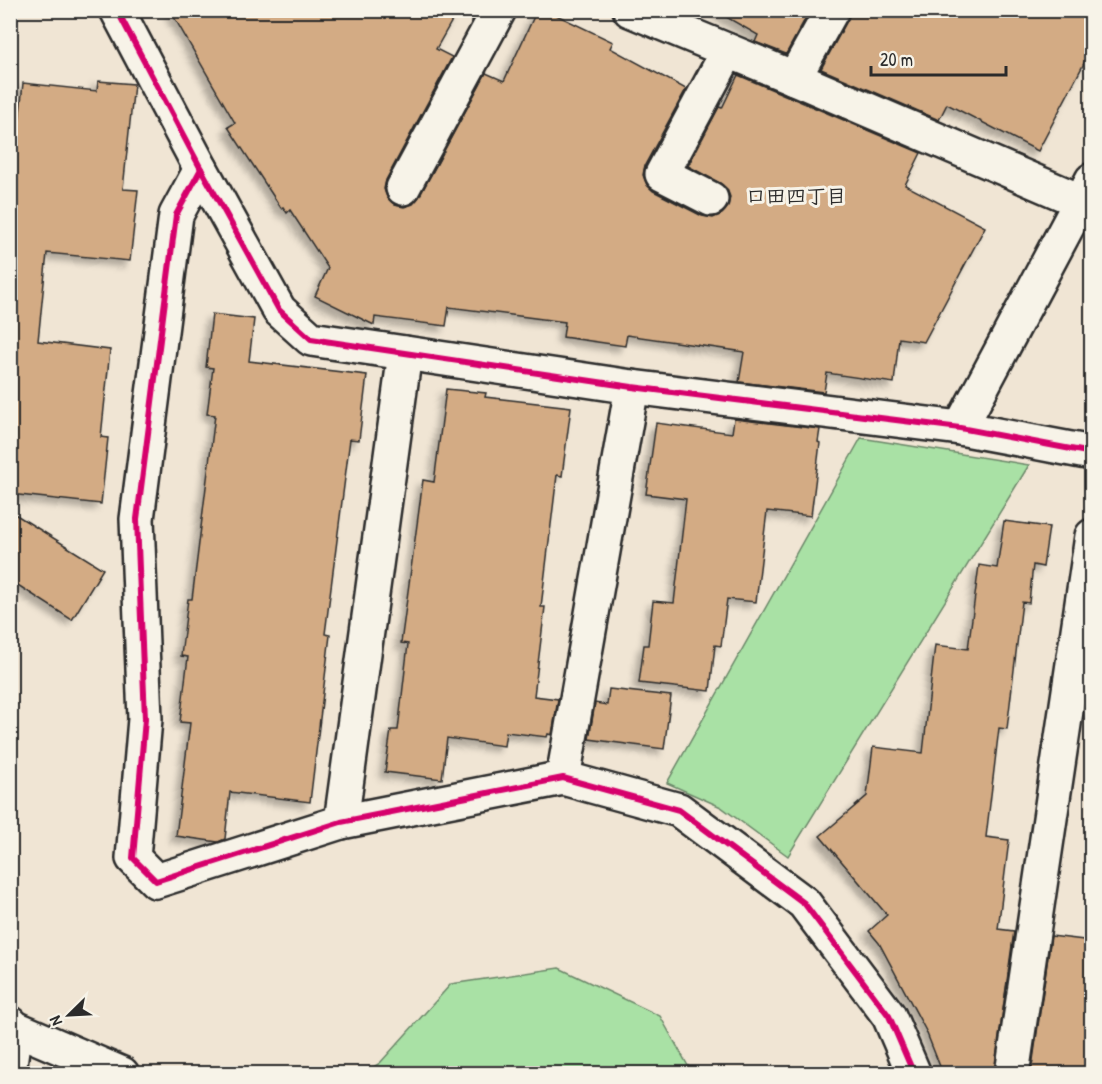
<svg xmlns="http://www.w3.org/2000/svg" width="1102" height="1084" font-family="'Patrick Hand','Klee One',sans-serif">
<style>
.green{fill:#a9e1a5;stroke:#6a8668;stroke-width:1.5}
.building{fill:#d3ab84;stroke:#2b2b2b;stroke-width:1.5;filter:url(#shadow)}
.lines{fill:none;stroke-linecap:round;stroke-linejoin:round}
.street-casing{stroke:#2b2b2b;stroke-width:38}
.street{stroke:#f7f3e8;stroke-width:33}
.cycleway-casing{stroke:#f7f3e8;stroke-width:10}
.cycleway{stroke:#d6006c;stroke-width:6}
.labels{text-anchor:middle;stroke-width:6;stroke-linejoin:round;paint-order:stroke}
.neighbourhood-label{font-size:20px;font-weight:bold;fill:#2b2b2b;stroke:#f7f3e8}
</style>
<defs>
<filter id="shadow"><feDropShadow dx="-5.5" dy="5.5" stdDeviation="3" flood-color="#0004"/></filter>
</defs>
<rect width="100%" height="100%" fill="#f0e5d4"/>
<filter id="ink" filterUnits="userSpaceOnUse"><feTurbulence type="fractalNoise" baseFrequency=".0167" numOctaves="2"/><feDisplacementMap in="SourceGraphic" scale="12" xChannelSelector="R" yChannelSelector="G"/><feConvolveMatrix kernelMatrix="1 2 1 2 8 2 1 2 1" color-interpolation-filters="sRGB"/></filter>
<g filter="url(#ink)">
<g class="green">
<polygon points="861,438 1029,465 788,856 721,807 667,783"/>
<polygon points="559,968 660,1016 692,1073 364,1073 380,1063 451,984"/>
</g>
<g class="building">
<polygon points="170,10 458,10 436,49 452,57 386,180 384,189 387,197 395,205 404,207 413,204 419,197 486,73 504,81 537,10 546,10 613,42 610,48 686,89 645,165 643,175 647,185 653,191 702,216 713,218 722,214 728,207 730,197 727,189 720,183 688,166 719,107 722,108 738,75 921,153 905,185 985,227 924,342 899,338 894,383 827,373 824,392 739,382 744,352 627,335 625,346 563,337 565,322 449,307 446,326 375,317 374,325 315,296 328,268 290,210 287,213 283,207 281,208 228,127 235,123"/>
<polygon points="714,10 810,10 786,54 755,42 758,35"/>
<polygon points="851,10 1092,10 1092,48 1038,151 947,104 939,120 821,69 848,19"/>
<polygon points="98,81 134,84 123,189 138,190 130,261 47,253 38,341 110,350 101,437 108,438 101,504 10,494 10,163 15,164 23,83 97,91"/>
<polygon points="212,314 254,319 249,361 367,375 359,440 350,439 325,634 330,635 310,802 230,792 225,839 218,842 176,836 190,723 180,722 188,657 181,656 188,599 192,599 215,415 207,414 213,368 206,367"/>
<polygon points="446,389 486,393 485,397 571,407 562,476 557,475 541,607 545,607 534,696 558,699 552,735 548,734 547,737 506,732 504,746 447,738 442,779 385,772 391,730 398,730 408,644 401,643 423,480 434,482"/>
<polygon points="734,419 820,429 818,442 820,443 811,516 767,511 756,602 727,599 721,646 715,645 710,691 639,683 644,645 648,645 653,601 674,603 686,499 646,494 656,423 732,433"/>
<polygon points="10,511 103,569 72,620 10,580"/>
<polygon points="1004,521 1049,527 1043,567 1033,565 1029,603 1022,602 1007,729 999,728 986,837 1009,840 998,929 1014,931 994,1074 943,1074 926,1031 879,943 869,931 887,915 820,836 867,796 873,747 923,753 935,645 968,649 979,565 997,568"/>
<polygon points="609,689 671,696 664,749 589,739 595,703 607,705"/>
<polygon points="1051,936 1092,941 1092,1074 1031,1074"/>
</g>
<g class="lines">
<g class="street-casing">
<g id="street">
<polyline points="117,10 201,169 279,310 311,339 632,387 960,428 1092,453"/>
<polyline points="630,10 794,78 1080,201"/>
<polyline points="794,78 832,10"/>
<polyline points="201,169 176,215 137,519 145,719 133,858 156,881 341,822 563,778 679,810 804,903 889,1016 914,1074"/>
<polyline points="403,188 499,10"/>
<polyline points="711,199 662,174 728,51"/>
<polyline points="960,428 1092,180"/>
<polyline points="563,778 632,387"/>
<polyline points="341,822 405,353"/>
<polyline points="10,1023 15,1028 122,1074"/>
<polyline points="10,1064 15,1028"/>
<polyline points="1012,1074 1092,536"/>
</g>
</g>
<use href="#street" class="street"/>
<g class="cycleway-casing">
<g id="cycleway">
<polyline points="117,10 201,169 279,310 311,339 632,387 960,428 1092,453"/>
<polyline points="201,169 176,215 137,519 145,719 133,858 156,881 341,822 563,778 679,810 804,903 889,1016 914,1074"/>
</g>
</g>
<use href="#cycleway" class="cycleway"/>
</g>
</g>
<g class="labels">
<g class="neighbourhood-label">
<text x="796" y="203">口田四丁目</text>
</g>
</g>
<rect width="1102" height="1084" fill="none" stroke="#f7f3e8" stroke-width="36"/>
<rect x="18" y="18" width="1066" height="1048" fill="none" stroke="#2b2b2b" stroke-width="2" filter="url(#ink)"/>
<g transform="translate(69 1015) rotate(246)" stroke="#f7f3e8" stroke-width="4.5" paint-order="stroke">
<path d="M0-4.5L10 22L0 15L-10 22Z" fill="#2b2b2b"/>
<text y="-9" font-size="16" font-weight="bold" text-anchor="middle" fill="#2b2b2b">N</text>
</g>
<path d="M871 66v9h135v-9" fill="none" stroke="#2b2b2b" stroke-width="3"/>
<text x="880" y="66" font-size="18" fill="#2b2b2b" stroke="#f7f3e8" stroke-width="4.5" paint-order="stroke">20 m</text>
</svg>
